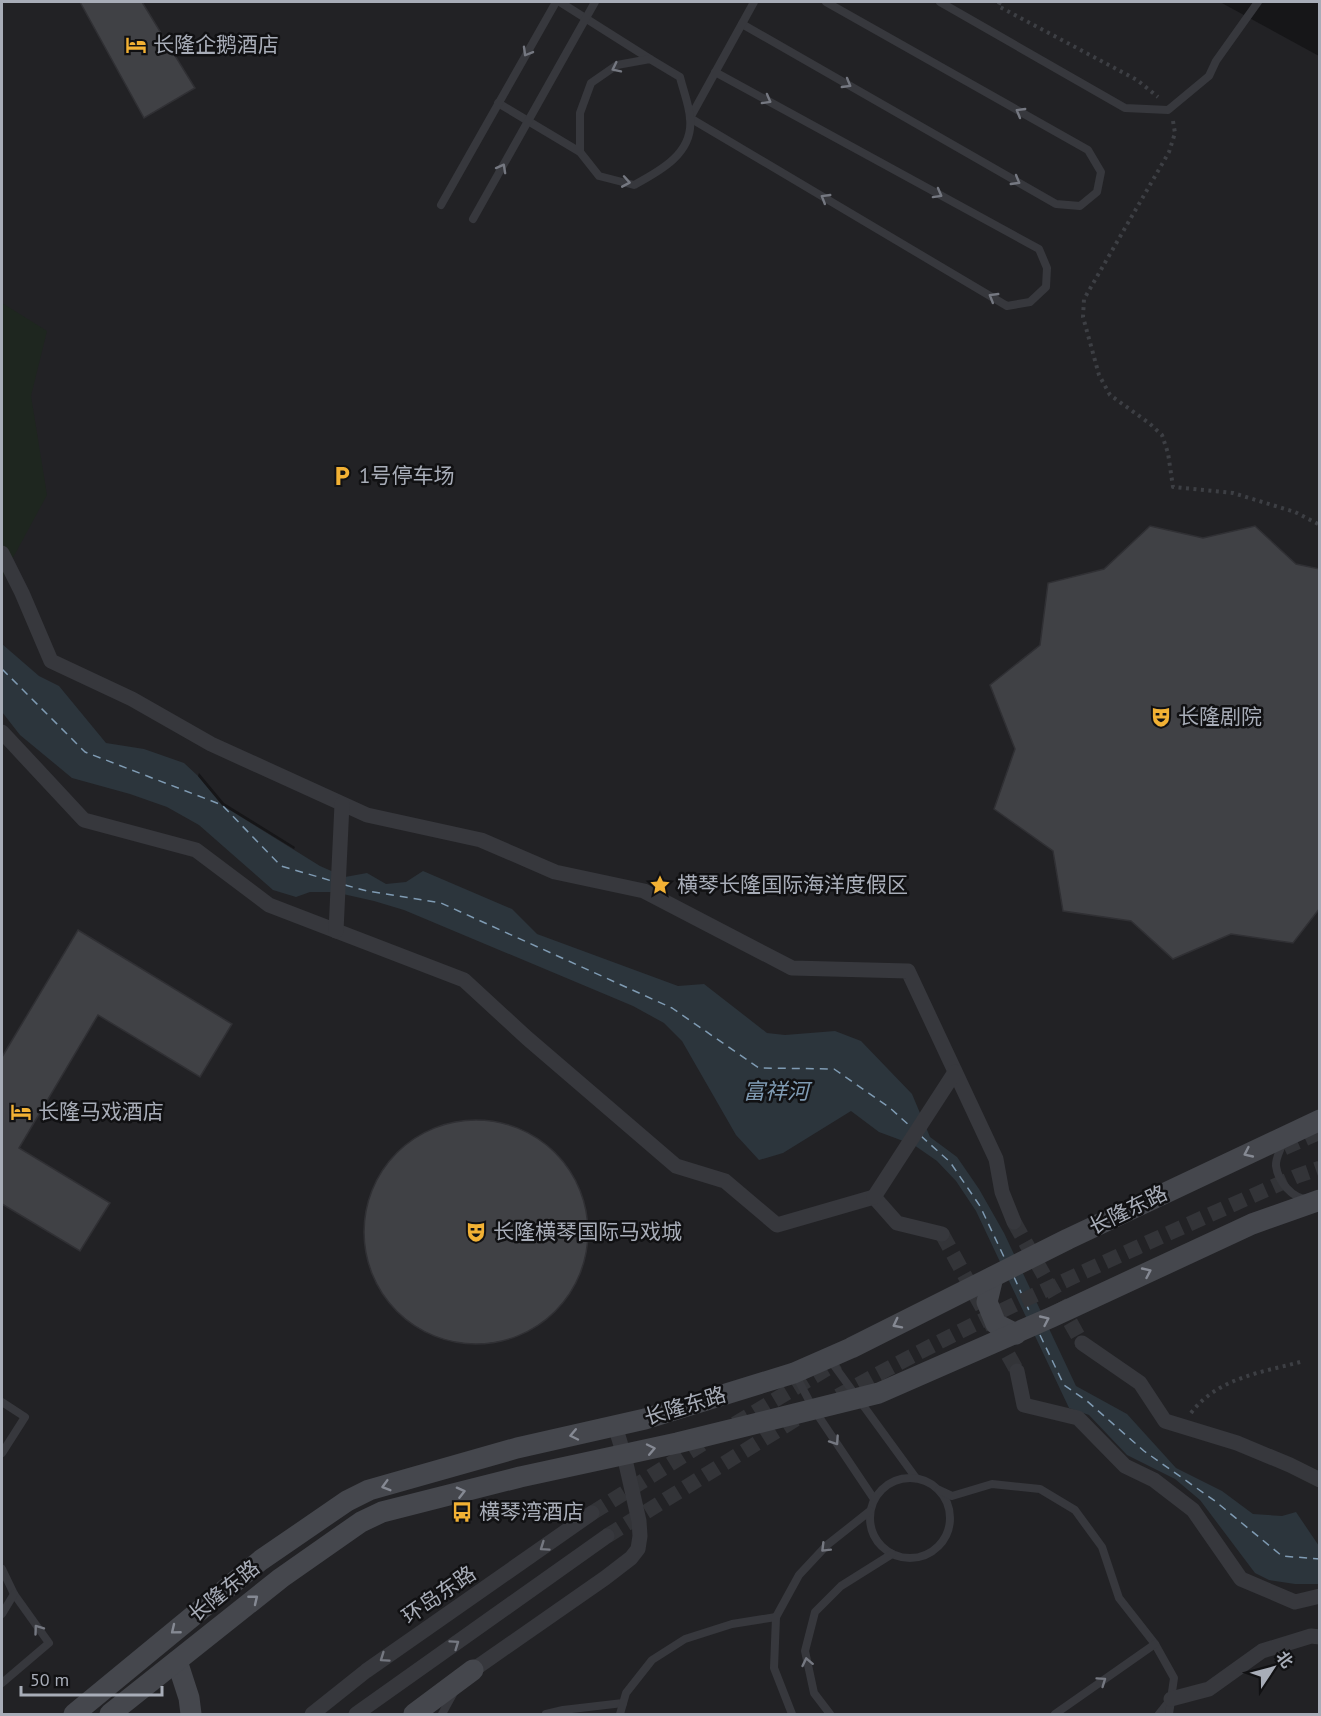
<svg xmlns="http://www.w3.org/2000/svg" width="1321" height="1716" font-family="'PT Sans','Noto Sans SC',sans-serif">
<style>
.built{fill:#222225}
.green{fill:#1e261f}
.water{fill:#2c353c}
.pier{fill:#161618}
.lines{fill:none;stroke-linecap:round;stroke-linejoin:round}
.ferry{stroke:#7f9bb3;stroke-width:1.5;stroke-dasharray:8 6;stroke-linecap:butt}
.building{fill:#404145;stroke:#303034;stroke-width:1.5}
.street-tunnel{stroke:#333438;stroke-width:15;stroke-dasharray:15 8;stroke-linecap:butt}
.path{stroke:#3d3f44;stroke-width:4;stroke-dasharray:3 4.5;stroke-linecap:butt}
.lane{stroke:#37383d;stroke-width:8}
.street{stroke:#37383d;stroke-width:15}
.secondary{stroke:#45474d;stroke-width:21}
.oneway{stroke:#757881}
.oneway2{stroke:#858993}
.labels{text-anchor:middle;stroke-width:5;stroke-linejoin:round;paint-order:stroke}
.poi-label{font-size:21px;fill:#a8adb8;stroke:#111113;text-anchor:start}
.street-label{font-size:21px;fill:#a8adb8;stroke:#111113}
.water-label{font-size:22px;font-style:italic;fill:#7f9bb3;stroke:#111113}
</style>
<rect width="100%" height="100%" fill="#161618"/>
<polygon class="built" points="2,2 1220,2 1319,56 1319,1714 2,1714"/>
<polygon class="green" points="2,303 47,331 31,396 47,495 2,578"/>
<polygon class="water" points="2,644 39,676 59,686 106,743 144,749 184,763 198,776 222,805 320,866 345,877 367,873 386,884 406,882 423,871 512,909 537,934 678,986 704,984 767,1033 785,1035 835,1031 861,1041 912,1094 930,1137 957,1157 979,1189 1004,1233 1076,1386 1127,1414 1176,1468 1222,1491 1253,1514 1282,1516 1296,1512 1319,1546 1319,1584 1295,1584 1269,1580 1255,1573 1200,1500 1175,1479 1127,1455 1089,1415 1069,1408 976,1211 956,1181 937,1161 914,1145 879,1132 851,1111 783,1153 759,1160 736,1135 682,1041 664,1023 633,1006 404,910 374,901 334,892 310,892 296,897 273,890 199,825 167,807 130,794 72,778 20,735 2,712"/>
<polygon class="pier" points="199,773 224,803 295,847 294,849 222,805 198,776"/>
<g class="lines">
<g class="ferry">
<polyline points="2,669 85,752 222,805 281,866 332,881"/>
<polyline points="345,885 367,891 441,903 672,1008 759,1068 834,1069 890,1108 911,1127"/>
<polyline points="921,1136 950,1162 980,1206 1005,1259"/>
<polyline points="1014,1277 1032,1317"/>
<polyline points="1040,1335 1064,1385 1087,1401 1144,1451 1215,1501 1282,1556 1320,1559"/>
</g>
</g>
<g class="building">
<polygon points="80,2 142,2 195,88 144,118"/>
<polygon points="1150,526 1203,538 1255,526 1296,564 1320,569 1320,908 1293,943 1231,934 1173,959 1131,921 1063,911 1053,851 994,809 1015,749 990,685 1040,645 1048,583 1104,569"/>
<polygon points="78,930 232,1024 200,1077 98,1015 19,1148 110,1203 80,1251 2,1204 2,1057"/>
<circle cx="476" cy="1232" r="112"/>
</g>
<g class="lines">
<g class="street-tunnel">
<polyline points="1284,1148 1320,1132"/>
<polyline points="1014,1222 1082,1343"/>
<polyline points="942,1234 1017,1371"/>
<path d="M 838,1396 C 986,1313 1142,1245 1297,1176 L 1320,1168"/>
<polyline points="735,1424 838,1362"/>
<polyline points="592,1513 707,1441"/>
<polyline points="607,1536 796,1419"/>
</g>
<g class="path">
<polyline points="1000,2 998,6 1137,80 1158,97"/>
<polyline points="1173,121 1175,133 1169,152 1084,299 1083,317 1099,375 1110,395 1149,423 1162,435 1168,453 1173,487 1233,493 1295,512 1320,525"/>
<path d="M 1191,1413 C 1218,1377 1264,1372 1304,1361"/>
</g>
<g class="lane">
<polyline points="560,2 650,59"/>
<polyline points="940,2 1125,108 1168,110 1209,76 1216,61 1258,2"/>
<polyline points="742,24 1056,204 1080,206 1097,192 1101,172 1088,150 826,2"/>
<polyline points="715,72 1039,249 1047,268 1046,287 1030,302 1007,306 690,118 754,2"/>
<path d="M 498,103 L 580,152 L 599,176 L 634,185 C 660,171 694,153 690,118 C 689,104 683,90 680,77 L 650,59 L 617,65 L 591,83 L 580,113 L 580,152"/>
<polyline points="441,205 556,2"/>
<polyline points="473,219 595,2"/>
<path d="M 1283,1142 C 1281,1149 1275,1159 1276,1166 C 1278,1181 1292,1199 1308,1199"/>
<polyline points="830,1360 916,1478"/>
<polyline points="795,1374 813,1408 874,1499"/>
<polyline points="2,1402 25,1417 2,1453"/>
<circle cx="910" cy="1518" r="40"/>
<polyline points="939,1490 952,1496 992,1484 1040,1489 1075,1510 1102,1547 1119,1598 1155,1644 1174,1678 1171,1699 1159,1714"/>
<polyline points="2,1569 14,1594 49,1643 2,1683"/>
<polyline points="2,1614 14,1594"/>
<polyline points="442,1714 453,1694"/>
<polyline points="546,1714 563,1710 623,1703"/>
<polyline points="620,1714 626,1693 652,1660 685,1639 732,1624 776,1617"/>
<polyline points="792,1714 774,1668 776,1617 799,1575 827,1545 870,1511"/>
<polyline points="830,1714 814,1693 805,1651 815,1612 841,1586 892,1554"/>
<polyline points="1055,1714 1155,1644"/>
<polyline points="1169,1714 1171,1701"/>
</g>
<g class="street">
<polyline points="2,553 22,593 51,661 132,699 211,744 367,815 481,840 555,872 644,891 792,968 908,971 996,1159 1002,1192 1014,1222"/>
<polyline points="2,732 84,820 196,850 269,905 464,980 527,1038 676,1166 725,1181 777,1225 874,1197 897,1223 942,1234"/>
<polyline points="336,931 342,804"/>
<polyline points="874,1197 955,1072"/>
<polyline points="1082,1343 1140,1383 1165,1421 1237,1443 1290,1465 1320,1480"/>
<polyline points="1017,1371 1024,1405 1078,1418 1125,1466 1154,1480 1193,1510 1241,1579 1295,1602 1320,1596"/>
<polyline points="473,1670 605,1578 631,1558 638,1549 640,1536 639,1521 624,1455 615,1426"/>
<polyline points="1171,1699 1209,1689 1262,1651 1311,1636 1320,1637"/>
<polyline points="312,1714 366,1671 592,1513"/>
<polyline points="356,1714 607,1536"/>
</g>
<g class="secondary">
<polyline points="993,1277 987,1302 996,1324 1016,1334"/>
<polyline points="177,1661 189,1698 191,1714"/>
<polyline points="74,1714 261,1560 347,1501 369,1490 517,1448 645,1419 794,1373 851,1348 1068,1239 1320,1120"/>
<polyline points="110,1714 281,1578 361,1522 382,1512 520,1477 677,1443 879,1393 1052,1317 1252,1224 1320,1200"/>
<polyline points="414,1714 473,1670"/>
</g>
</g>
<defs><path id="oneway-chevron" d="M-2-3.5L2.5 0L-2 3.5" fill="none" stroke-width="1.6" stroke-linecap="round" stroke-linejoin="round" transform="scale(1.5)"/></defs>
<g class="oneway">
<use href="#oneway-chevron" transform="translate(527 52) rotate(120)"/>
<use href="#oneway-chevron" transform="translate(616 68) rotate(154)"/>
<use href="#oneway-chevron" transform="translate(847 84) rotate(30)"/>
<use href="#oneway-chevron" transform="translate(767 100) rotate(29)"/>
<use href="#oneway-chevron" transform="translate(1020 112) rotate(-150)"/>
<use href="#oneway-chevron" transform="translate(502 168) rotate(-61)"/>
<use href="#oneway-chevron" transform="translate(1016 181) rotate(30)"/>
<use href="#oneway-chevron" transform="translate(626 182) rotate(10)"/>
<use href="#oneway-chevron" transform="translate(938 194) rotate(29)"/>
<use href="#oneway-chevron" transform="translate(825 198) rotate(-149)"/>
<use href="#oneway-chevron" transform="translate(993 297) rotate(-149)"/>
<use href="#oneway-chevron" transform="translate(835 1441) rotate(56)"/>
<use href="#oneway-chevron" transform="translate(544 1547) rotate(145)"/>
<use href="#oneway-chevron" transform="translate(825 1548) rotate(135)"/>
<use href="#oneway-chevron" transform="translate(38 1629) rotate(-126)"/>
<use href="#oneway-chevron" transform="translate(455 1644) rotate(-35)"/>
<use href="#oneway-chevron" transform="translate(384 1658) rotate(145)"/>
<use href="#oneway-chevron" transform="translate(807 1662) rotate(-102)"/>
<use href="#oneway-chevron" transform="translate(1102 1681) rotate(-35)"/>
</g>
<g class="oneway2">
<use href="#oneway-chevron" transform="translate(1248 1153) rotate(155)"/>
<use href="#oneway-chevron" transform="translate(1147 1272) rotate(-25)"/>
<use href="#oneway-chevron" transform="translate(1045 1320) rotate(-25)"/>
<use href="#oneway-chevron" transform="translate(897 1324) rotate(153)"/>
<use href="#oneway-chevron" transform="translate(574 1435) rotate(168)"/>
<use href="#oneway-chevron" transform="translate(651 1449) rotate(-12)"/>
<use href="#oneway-chevron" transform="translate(386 1486) rotate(164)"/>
<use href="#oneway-chevron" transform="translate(461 1492) rotate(-14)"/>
<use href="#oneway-chevron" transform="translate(254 1599) rotate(-39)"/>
<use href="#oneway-chevron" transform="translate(175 1630) rotate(141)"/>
</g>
<defs>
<g id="hotel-bare" transform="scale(1.62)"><path d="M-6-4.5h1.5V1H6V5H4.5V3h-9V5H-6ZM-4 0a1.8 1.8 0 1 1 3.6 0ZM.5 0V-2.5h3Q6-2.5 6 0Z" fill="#f2b134" stroke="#111113" stroke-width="2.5" paint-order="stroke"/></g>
<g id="parking-bare" transform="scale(1.62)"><path d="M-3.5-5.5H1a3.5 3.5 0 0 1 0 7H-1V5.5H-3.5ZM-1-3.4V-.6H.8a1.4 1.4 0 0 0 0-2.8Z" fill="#f2b134" stroke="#111113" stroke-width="2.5" paint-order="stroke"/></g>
<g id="theatre-bare" transform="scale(1.62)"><path d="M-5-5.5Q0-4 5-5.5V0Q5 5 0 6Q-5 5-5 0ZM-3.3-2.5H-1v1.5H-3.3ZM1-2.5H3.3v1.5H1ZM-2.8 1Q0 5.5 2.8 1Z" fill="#f2b134" stroke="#111113" stroke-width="2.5" paint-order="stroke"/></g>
<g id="sight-bare" transform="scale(1.62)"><path d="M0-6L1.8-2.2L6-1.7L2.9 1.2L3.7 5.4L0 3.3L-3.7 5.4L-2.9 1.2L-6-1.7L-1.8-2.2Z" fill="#f2b134" stroke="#111113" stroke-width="2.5" paint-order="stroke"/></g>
<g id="bus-bare" transform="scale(1.62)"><path d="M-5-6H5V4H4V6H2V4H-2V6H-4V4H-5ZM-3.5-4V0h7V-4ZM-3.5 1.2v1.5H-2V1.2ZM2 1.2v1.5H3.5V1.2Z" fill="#f2b134" stroke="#111113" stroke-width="2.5" paint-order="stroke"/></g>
</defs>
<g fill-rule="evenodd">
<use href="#hotel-bare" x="136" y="45"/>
<use href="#parking-bare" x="342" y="476"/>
<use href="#theatre-bare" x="1161" y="717"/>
<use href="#sight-bare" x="660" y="885"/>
<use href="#hotel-bare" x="21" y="1112"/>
<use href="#theatre-bare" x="476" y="1232"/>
<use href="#bus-bare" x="462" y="1512"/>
</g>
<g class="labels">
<g class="poi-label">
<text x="153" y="52">长隆企鹅酒店</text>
<text x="359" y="483">1号停车场</text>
<text x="1178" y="724">长隆剧院</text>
<text x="677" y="892">横琴长隆国际海洋度假区</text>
<text x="38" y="1119">长隆马戏酒店</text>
<text x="493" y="1239">长隆横琴国际马戏城</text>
<text x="479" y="1519">横琴湾酒店</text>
</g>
<g class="street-label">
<text transform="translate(1128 1210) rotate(-26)" y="7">长隆东路</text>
<text transform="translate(685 1406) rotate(-17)" y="7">长隆东路</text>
<text transform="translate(224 1591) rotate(-39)" y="7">长隆东路</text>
<text transform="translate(439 1595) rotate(-35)" y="7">环岛东路</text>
</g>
<g class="water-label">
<text x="776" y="1099">富祥河</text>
</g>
</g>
<rect width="1321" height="1716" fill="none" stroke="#a8adb8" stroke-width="6"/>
<g transform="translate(1273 1668) rotate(54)" stroke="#111113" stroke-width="4.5" paint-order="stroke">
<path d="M0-4.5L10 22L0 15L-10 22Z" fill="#a8adb8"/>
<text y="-9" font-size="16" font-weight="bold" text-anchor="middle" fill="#a8adb8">北</text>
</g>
<path d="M21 1686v9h141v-9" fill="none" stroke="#a8adb8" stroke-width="3"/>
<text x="30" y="1686" font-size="18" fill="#a8adb8" stroke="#111113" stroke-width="4.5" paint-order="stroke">50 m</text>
</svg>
